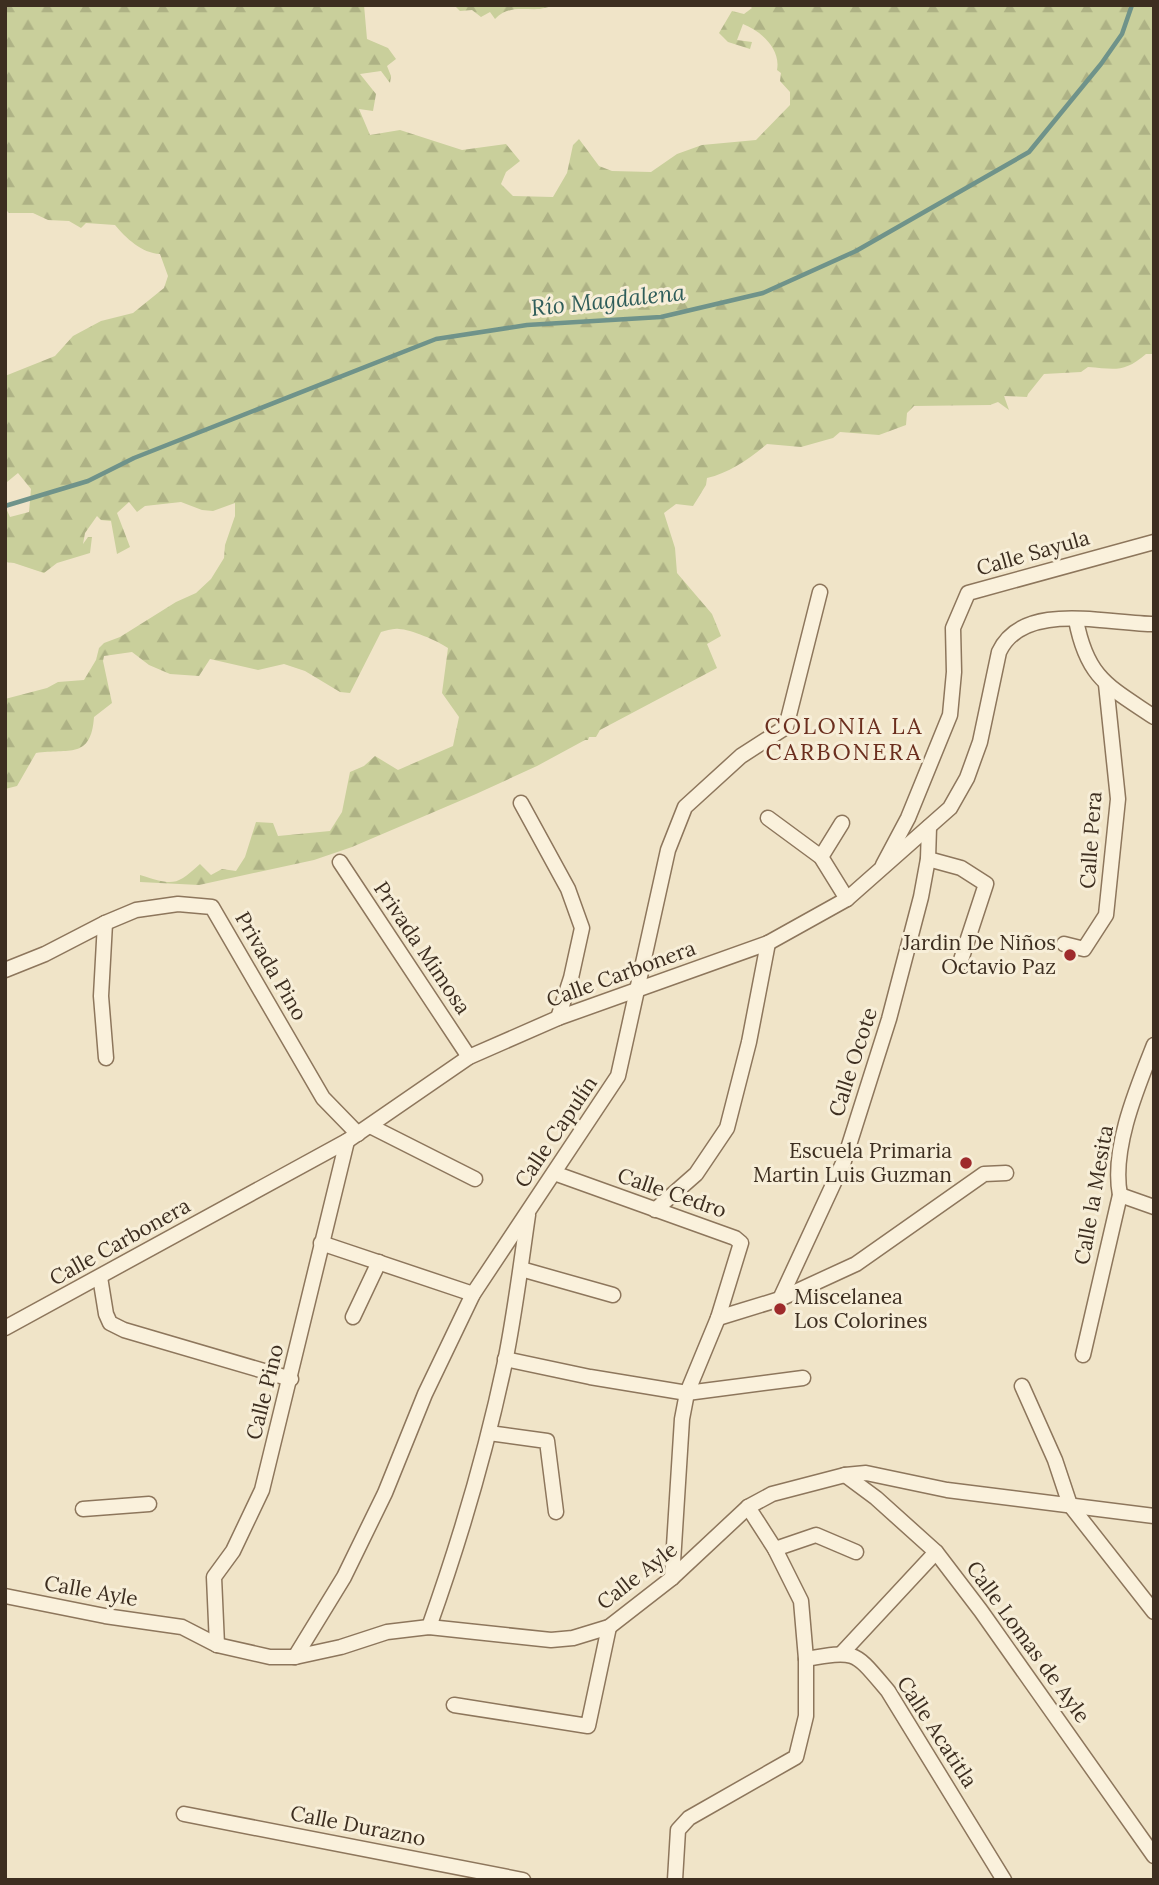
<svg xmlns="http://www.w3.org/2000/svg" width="1159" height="1885" font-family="Lora,serif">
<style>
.forest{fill:url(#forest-firs)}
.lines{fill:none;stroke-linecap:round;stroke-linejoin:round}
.stream{stroke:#6f938a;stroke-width:4.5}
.street-casing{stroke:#8d765c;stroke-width:17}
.street{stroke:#faf1dc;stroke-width:14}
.poi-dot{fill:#9e2a2b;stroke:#f7eed8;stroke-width:2.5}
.labels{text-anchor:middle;stroke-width:6;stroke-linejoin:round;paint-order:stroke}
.street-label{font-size:21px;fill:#3d2e20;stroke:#f7eed8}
.poi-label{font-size:21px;fill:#3d2e20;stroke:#f7eed8;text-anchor:end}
.water-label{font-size:23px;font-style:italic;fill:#2f5d5a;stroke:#f7eed8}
.neighbourhood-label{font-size:23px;letter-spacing:2px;fill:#6b2e1e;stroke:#f7eed8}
</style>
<defs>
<pattern id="forest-firs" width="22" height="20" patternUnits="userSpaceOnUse" patternTransform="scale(1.75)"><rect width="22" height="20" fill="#c9cf9b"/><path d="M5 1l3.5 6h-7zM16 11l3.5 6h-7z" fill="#aeb285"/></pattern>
</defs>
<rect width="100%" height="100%" fill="#f0e4c8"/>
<g class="forest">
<path d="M 5,5 L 364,5 L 367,39 L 388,48 L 396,59 L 387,66 L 391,76 L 390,83 L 381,71 L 360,74 L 376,94 L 373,111 L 359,109 L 370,135 L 400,130 L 462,150 L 506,144 L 520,161 L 506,172 L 501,184 L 513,196 L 553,197 L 567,173 L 573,145 L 579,139 L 599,166 L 612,171 L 651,172 L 677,154 L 702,145 L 756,140 L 790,105 L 790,92 L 780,81 L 781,73 L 777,70 C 781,49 761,31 743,24 L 737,40 L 752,42 L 750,49 L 728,42 L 719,33 L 732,11 L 744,14 L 752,8 L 749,5 L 1154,5 L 1154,354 L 1146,354 C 1124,373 1115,369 1088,367 L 1081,372 L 1044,374 L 1028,394 L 1027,397 L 1004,396 L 1009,410 L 998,402 L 990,405 L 914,406 L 907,413 L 906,425 L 879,435 L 840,432 L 833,438 L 801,447 L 767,444 C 749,459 729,473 707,478 L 706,485 L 693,506 L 676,504 L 664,513 L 675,548 L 677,573 L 712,614 L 721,636 L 707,644 L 717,668 L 600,730 L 596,737 L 589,737 L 588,740 L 585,740 L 537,766 L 476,794 L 352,847 L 314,860 L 199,885 L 140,882 L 140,875 C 173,885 175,887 200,864 L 211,875 L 222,869 L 236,871 L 245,857 L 256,822 L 273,823 L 278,836 L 330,831 L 342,812 L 350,772 L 364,766 L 375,756 L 398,770 L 453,746 L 459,717 L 442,693 L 448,648 C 438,641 410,629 399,629 C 393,628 386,631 381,632 L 350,693 L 340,692 L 305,671 L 284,664 L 258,670 L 210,659 L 199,676 L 170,674 L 149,665 L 132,652 L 104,656 L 103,661 L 112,703 L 94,717 C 91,760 69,748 36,753 L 17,786 L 5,789 L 5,699 L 47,688 L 58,682 L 84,680 L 96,660 L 99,648 L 104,643 L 120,637 L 176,602 L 196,593 L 211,579 L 224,558 L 225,545 L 235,516 L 235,503 L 213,511 L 202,510 L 181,502 L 145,506 L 137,512 L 129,502 L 117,513 L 130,547 L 117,554 L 111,521 L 101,520 L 97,516 L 85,533 L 83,544 L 88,537 L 92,537 L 90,553 L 57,563 L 44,573 L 14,563 L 5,562 L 5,506 L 10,517 L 29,512 L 31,489 L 18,473 L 7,482 L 5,376 L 55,356 L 73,336 L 101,321 L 133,313 L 164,288 L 168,276 L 160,254 C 141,253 126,238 115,225 L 86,223 L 81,228 L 69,221 L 48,220 L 33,213 L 9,213 L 5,209 Z"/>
<path d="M 454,5 L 557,5 C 552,6 545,8 540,9 C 522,10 509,5 495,19 L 490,12 L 481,17 L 472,10 L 460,11 Z"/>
</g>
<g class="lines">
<polyline class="stream" points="5,506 88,481 134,458 436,339 527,325 661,317 763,293 856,251 1029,152 1101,64 1122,34 1132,5"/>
<g class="street-casing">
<g id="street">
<path d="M 1076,620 C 1087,678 1108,686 1154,717"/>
<polyline points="521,803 568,889 582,928 571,978 558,1018"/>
<polyline points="768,818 821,857 847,899"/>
<polyline points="821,857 842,823"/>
<polyline points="928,859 961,868 986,884 960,963"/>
<polyline points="340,862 469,1057"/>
<polyline points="883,865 908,818 950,715 954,672 953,628 968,593 1154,542"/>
<polyline points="105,923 101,996 106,1058"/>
<polyline points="1064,944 1084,949 1106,915 1118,799 1106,684"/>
<polyline points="5,970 45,954 105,923 136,910 178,904 212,907 323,1098 358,1134"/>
<polyline points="370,1126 475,1179"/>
<polyline points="554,1173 735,1238 741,1243 718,1318 687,1393 682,1419 672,1578"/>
<polyline points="1120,1195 1154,1207"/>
<polyline points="655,1210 696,1174 727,1128 749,1042 768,943"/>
<polyline points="321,1243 473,1294"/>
<polyline points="521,1269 613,1295"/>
<polyline points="100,1277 106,1314 110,1323 124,1330 291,1379"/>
<polyline points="780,1299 844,1161 889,1019 921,897 928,859 929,827"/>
<polyline points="353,1317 379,1262"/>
<polyline points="718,1318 780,1299 856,1264 984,1174 1006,1173"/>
<path d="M 5,1328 L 347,1141 L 469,1057 L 558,1018 L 768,943 L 847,899 L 950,808 L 967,778 L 980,742 L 999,652 C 1023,600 1107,624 1154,624"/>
<path d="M 1083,1355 L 1120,1195 C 1111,1149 1137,1088 1154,1045"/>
<polyline points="505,1359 590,1377 687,1393 803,1378"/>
<polyline points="1022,1386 1055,1460 1070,1505 1154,1612"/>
<polyline points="489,1433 547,1441 556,1512"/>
<polyline points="845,1475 876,1498 936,1552 981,1611 1154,1856"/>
<polyline points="83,1509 149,1504"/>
<polyline points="775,1549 816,1535 856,1552"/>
<polyline points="5,1596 105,1616 182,1627 217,1645 270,1657 295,1657 341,1647 387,1632 429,1627 551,1640 573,1638 609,1627 672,1578 748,1507 772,1494 845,1475 866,1473 947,1490 1154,1516"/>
<path d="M 429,1627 C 460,1540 486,1452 505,1362 C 515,1313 521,1263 528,1215"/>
<polyline points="217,1645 214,1577 233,1551 262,1490 347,1141"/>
<polyline points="842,1653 936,1552"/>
<polyline points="295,1657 344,1577 385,1493 425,1394 473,1294 618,1076 668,850 685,807 741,756 786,727 820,592"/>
<path d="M 806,1659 C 857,1650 854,1651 888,1691 L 1004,1880"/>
<polyline points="454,1705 588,1726 609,1627"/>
<polyline points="184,1814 523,1880"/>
<polyline points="675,1880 678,1830 689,1818 796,1757 806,1716 806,1659 801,1601 775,1549 748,1507"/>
</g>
</g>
<use href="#street" class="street"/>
</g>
<g class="poi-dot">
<circle cx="1070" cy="955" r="7"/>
<circle cx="966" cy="1163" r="7"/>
<circle cx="780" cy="1309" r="7"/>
</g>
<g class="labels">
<g class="street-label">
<text transform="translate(1033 553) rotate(-16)" y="7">Calle Sayula</text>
<text transform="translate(1091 840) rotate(-86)" y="7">Calle Pera</text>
<text transform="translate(422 948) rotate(56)" y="7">Privada Mimosa</text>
<text transform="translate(271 966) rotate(60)" y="7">Privada Pino</text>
<text transform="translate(621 974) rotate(-20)" y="7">Calle Carbonera</text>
<text transform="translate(853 1062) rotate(-72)" y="7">Calle Ocote</text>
<text transform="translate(556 1132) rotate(-56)" y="7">Calle Capulín</text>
<text transform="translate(672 1193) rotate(19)" y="7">Calle Cedro</text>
<text transform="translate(1094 1195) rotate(-80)" y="7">Calle la Mesita</text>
<text transform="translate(120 1242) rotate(-29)" y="7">Calle Carbonera</text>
<text transform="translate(265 1392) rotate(-76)" y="7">Calle Pino</text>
<text transform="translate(637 1576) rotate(-38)" y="7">Calle Ayle</text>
<text transform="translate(91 1591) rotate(10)" y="7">Calle Ayle</text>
<text transform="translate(1028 1642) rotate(54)" y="7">Calle Lomas de Ayle</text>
<text transform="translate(937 1732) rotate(57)" y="7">Calle Acatitla</text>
<text transform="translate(358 1826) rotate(11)" y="7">Calle Durazno</text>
</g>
<g class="poi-label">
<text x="1056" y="950">Jardin De Niños<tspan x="1056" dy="24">Octavio Paz</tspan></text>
<text x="952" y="1158">Escuela Primaria<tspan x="952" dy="24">Martin Luis Guzman</tspan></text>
<text x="794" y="1304" text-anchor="start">Miscelanea<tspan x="794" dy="24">Los Colorines</tspan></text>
</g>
<g class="water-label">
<text transform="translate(608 300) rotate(-6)" y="8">Río Magdalena</text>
</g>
<g class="neighbourhood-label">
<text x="844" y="734">COLONIA LA<tspan x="844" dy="26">CARBONERA</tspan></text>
</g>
</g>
<rect width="1159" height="1885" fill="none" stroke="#3d2e20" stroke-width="14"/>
</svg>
